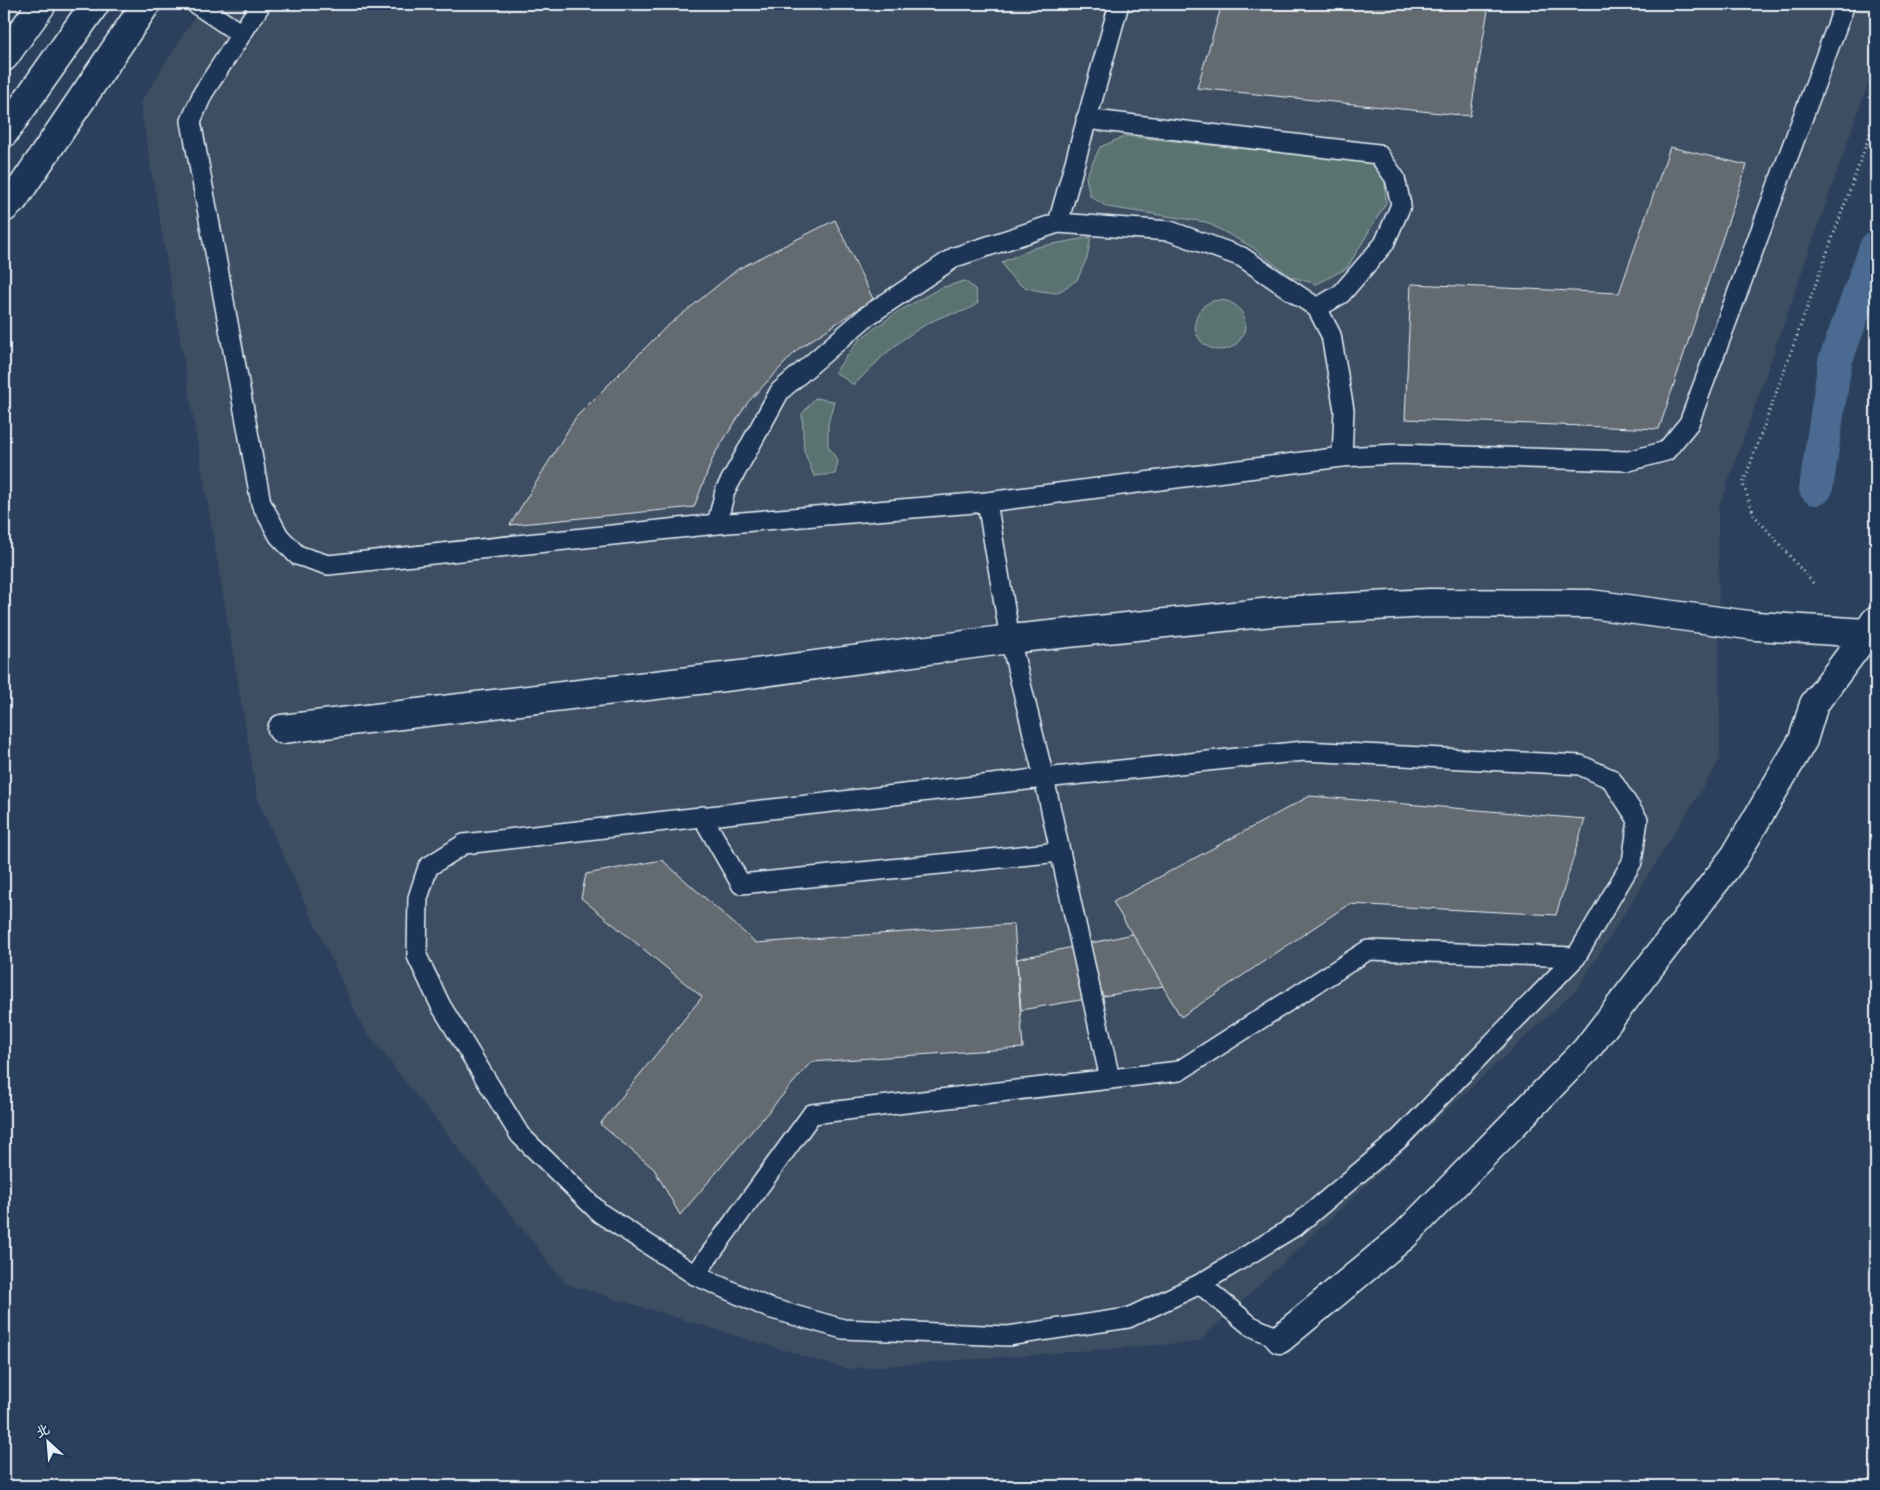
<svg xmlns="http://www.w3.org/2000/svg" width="1880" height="1490" font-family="Sriracha,'LXGW WenKai TC',sans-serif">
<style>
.built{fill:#3c4d62}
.green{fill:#597370;stroke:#a0b2b4}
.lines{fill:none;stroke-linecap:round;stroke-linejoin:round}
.canal{stroke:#4c6b91;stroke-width:34}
.building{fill:#636a6f;stroke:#e8f1f8}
.lane-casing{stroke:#e8f1f8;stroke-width:22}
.street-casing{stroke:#e8f1f8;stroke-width:31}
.secondary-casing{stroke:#e8f1f8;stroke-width:31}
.path{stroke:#e8f1f8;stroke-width:3;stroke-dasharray:1 4;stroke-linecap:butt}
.lane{stroke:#1d3557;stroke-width:19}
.street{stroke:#1d3557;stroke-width:28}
.secondary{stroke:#1d3557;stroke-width:28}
</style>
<rect width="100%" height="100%" fill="#2b405c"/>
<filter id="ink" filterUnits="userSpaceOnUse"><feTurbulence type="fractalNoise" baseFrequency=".02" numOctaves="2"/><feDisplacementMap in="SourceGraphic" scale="10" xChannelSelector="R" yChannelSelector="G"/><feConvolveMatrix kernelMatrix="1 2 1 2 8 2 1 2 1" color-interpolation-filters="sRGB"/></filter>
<g filter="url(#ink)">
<polygon class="built" points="203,4 1876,4 1876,61 1718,511 1720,760 1578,988 1198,1342 846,1369 566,1284 363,1028 258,801 140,103"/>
<g class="green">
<polygon points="1126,136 1370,162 1385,181 1386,203 1347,268 1317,284 1291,277 1252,247 1206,222 1107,207 1090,196 1086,177 1100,147"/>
<path d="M 1091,237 L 1087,258 L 1077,280 L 1057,293 C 1029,290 1015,289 1002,262 L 1033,248 Z"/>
<path d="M 965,281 L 975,289 L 978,303 C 963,315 955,311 939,318 C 905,333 879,359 854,385 L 835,372 L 859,340 L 896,313 L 940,288 Z"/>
<circle cx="1220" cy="325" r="25"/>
<polygon points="815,398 834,401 828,424 828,446 838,461 835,474 814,476 804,451 802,414"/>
</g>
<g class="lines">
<polyline class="canal" points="1816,488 1835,362 1876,248"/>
</g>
<g class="building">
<polygon points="1222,4 1489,4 1470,116 1197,88"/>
<polygon points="1670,147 1747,165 1659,429 1405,419 1411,284 1619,293"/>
<polygon points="835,220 873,299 798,349 748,402 714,455 694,507 510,525 576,417 665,328 738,269"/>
<polygon points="1310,796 1585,819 1556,915 1349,904 1181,1017 1113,902"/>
<polygon points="662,860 756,943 1014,924 1023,1048 811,1062 680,1215 654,1169 600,1124 702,997 581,898 586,874"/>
<polygon points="1133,934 1163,986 1021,1010 1017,959"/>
</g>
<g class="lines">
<g class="lane-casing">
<g id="lane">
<polyline points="196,4 241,34"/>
<polyline points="261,4 203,93 191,121 261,503 279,536 297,555 328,565 717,524 987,502 1342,457 1396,454 1629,461 1666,451 1689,423 1845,4"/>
<polyline points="1086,119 1378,154 1395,178 1401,205 1384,244 1341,294 1317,308 1331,335 1344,410 1342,457"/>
<polyline points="1058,223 1119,4"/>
<polyline points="987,502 1010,639 1044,778 1110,1079"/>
<polyline points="717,524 725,491 780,391 867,316 955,257 1058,223 1170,231 1242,257 1317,308"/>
<polygon points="1304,751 1580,765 1611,779 1638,820 1632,862 1576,957 1399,1139 1297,1225 1200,1284 1128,1318 1008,1336 843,1329 769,1308 695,1275 600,1213 520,1135 441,1006 417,956 418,898 428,867 464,844 1044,778"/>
<polyline points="702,816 741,884 1060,852"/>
<polyline points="695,1275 812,1114 1179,1071 1368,950 1576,957"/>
<polyline points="1200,1284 1251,1326 1280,1339"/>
</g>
</g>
<g class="street-casing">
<g id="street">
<polyline points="282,729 741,675 1010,639 1282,611 1429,603 1590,604 1756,626 1867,633 1876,636"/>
<polyline points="1280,1339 1405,1235 1586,1050 1735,856 1803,740 1814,704 1867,633 1875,621"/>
</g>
</g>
<g class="secondary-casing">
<g id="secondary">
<polyline points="4,57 42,4"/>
<polyline points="4,133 95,4"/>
<polyline points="4,208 14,199 146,4"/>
</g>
</g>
<polyline class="path" points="1813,583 1754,515 1743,484 1876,118"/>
<use href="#lane" class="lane"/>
<use href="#street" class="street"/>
<use href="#secondary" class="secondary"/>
</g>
</g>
<rect width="1880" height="1490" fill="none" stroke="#1d3557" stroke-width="20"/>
<rect x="10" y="10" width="1860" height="1470" fill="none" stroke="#e8f1f8" stroke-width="2" filter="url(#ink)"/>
<g transform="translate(48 1442) rotate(334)" stroke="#1d3557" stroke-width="4" paint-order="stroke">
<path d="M0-4L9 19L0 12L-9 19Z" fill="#e8f1f8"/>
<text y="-8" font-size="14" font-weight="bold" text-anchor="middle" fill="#e8f1f8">北</text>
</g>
</svg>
